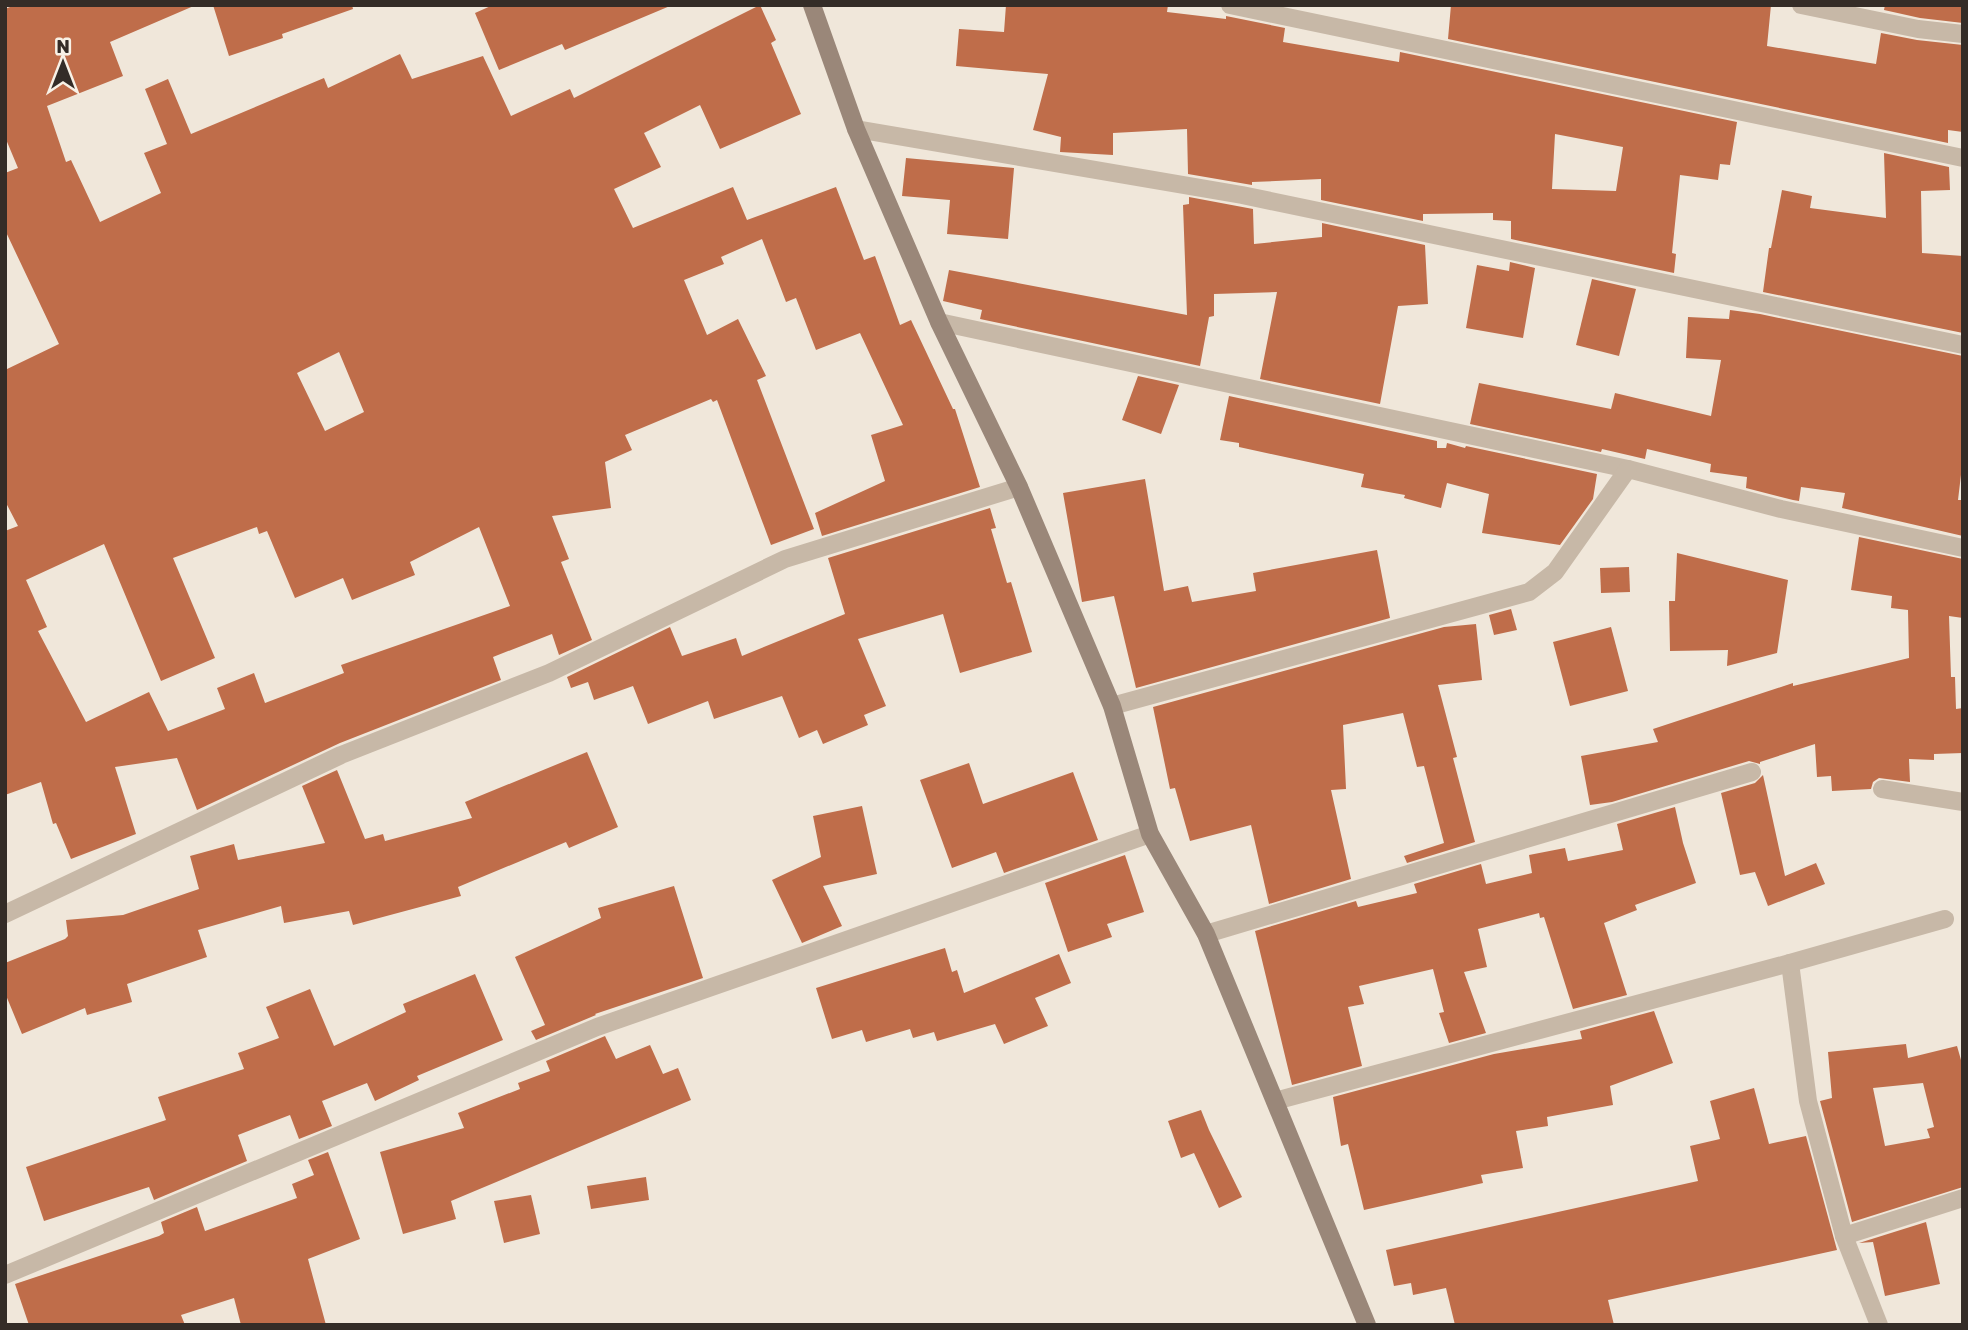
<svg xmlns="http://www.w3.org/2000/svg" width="1968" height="1330" font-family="Rubik,sans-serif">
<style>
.building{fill:#bf6d4a;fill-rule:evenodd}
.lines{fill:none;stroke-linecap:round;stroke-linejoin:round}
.minor{stroke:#c7b8a7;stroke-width:18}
.secondary{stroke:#9a8779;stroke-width:18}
</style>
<rect width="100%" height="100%" fill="#f0e7da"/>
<g class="building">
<path d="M 15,5 L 196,5 L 110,42 L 123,76 L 47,106 L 66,162 L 71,160 L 100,222 L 161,193 L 144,153 L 167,144 L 145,89 L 168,79 L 191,134 L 324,78 L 328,88 L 400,54 L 412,79 L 483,56 L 511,116 L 570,89 L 574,98 L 760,5 L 776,40 L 771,43 L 801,114 L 720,149 L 700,105 L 644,133 L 661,167 L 614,189 L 633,228 L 733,187 L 747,220 L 836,187 L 864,260 L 875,256 L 900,325 L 911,320 L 953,409 L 955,409 L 980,487 L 822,536 L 815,513 L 885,481 L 871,435 L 903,425 L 860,333 L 816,350 L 796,298 L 786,302 L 762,239 L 721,257 L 724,264 L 684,280 L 707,335 L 738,319 L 766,376 L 757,380 L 814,529 L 771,545 L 717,400 L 713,402 L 711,399 L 625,435 L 632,450 L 605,462 L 611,508 L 552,516 L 569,559 L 561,562 L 592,640 L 559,655 L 552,634 L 493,657 L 501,680 L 340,743 L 197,810 L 177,758 L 115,767 L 136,834 L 71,859 L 56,823 L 53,824 L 41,782 L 5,795 L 5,531 L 18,526 L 5,501 L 5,370 L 59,344 L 5,230 L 5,173 L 18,168 L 5,137 L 5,9 ZM 339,352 L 364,412 L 325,431 L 297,373 ZM 257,527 L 259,534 L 267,531 L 295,598 L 343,578 L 352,600 L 415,575 L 410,562 L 479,527 L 510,606 L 341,665 L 344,673 L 265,703 L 254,673 L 217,688 L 225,709 L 168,731 L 149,692 L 86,722 L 38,631 L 47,627 L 26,580 L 104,544 L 161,681 L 215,658 L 173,558 Z"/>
<polygon points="213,5 352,5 353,9 282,34 283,38 229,56"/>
<polygon points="493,5 670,5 670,6 565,50 562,44 499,70 475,13"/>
<path d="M 1006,5 L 1168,5 L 1167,12 L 1226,19 L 1226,16 L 1285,28 L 1283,42 L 1399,62 L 1400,52 L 1737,122 L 1730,165 L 1720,164 L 1718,180 L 1680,175 L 1672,253 L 1676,254 L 1674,273 L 1511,239 L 1511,221 L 1493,220 L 1493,213 L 1423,214 L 1423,221 L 1321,200 L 1321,179 L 1252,182 L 1252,185 L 1188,174 L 1187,129 L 1113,133 L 1113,155 L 1060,152 L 1061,137 L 1033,130 L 1048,74 L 956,66 L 959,29 L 1004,32 ZM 1555,134 L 1623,147 L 1616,191 L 1552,189 Z"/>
<polygon points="1451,5 1771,5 1767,46 1876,64 1881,33 1917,40 1963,45 1963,132 1948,130 1948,143 1448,39"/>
<polygon points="1885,5 1963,5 1963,23 1920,18 1884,10"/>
<polygon points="1884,153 1949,167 1950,190 1921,191 1922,253 1963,256 1963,333 1763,292 1769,248 1771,248 1782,190 1812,196 1810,208 1886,218"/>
<polygon points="906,158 1014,168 1008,239 947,234 950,200 902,196"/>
<polygon points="1189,197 1253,209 1254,244 1322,237 1322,223 1425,245 1428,304 1398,306 1380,404 1260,379 1277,292 1214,294 1214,316 1209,317 1200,366 980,319 982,310 943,301 949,270 1187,315 1183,205 1189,204"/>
<polygon points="1510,262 1535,268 1523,338 1466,328 1477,265 1509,271"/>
<polygon points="1592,279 1636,289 1619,356 1576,345"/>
<polygon points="1730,310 1760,314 1963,356 1963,458 1958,500 1963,500 1963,536 1842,508 1845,493 1801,487 1799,501 1793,500 1746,488 1747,477 1710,472 1711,464 1647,449 1645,459 1602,449 1601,452 1470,424 1479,383 1611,409 1615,393 1711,416 1721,360 1686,358 1688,317 1729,319"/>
<polygon points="1138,376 1179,385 1161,434 1122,420"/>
<polygon points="1229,396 1437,441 1437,448 1446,448 1447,443 1465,448 1466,446 1597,474 1593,499 1560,545 1482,533 1489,494 1447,483 1441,508 1404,498 1405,495 1361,487 1364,474 1239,447 1239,443 1220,440"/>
<polygon points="1145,479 1164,591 1188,586 1192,602 1256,591 1253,573 1377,550 1390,618 1136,688 1114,596 1082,602 1063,493"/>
<polygon points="990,508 996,528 991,529 1007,583 1011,582 1032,652 960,673 943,614 858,639 886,706 864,715 868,725 823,744 817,730 799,738 782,696 714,719 708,701 648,724 633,686 594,700 588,682 571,688 567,677 670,627 682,656 736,638 742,656 845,614 828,558"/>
<polygon points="1859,537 1963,559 1963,618 1949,616 1951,677 1955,677 1956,709 1963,708 1963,753 1934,754 1934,760 1909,759 1910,782 1879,778 1873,782 1871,789 1832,791 1831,776 1817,777 1815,744 1760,762 1760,764 1749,761 1612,802 1590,805 1581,756 1658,742 1653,729 1793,683 1793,686 1909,658 1908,610 1891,608 1892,596 1851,590"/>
<polygon points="1677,553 1788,580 1777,653 1727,666 1728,650 1670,651 1669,601 1675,601"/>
<polygon points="1629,567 1630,592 1601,593 1600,568"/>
<polygon points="1511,609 1517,630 1494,635 1489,615"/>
<polygon points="1476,624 1482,680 1438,685 1457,757 1453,758 1475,842 1407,863 1404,856 1444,843 1424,766 1417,767 1403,713 1343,725 1346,789 1331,790 1351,879 1269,904 1251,825 1190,841 1175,788 1170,789 1153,707 1444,627"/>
<polygon points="1611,627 1628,691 1570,706 1553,642"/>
<polygon points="587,752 618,827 569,848 566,842 458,887 461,896 353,925 349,911 284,923 281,906 198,930 207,957 127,984 132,1002 87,1015 85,1008 22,1034 5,993 5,963 65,939 68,936 66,920 123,915 199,889 190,856 234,844 238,860 325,843 302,786 337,770 365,839 383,834 385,841 472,818 465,802"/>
<polygon points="969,763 983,804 1073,772 1098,840 1004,873 996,852 952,868 920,780"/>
<polygon points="1763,775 1785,876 1816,863 1825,884 1768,906 1755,872 1740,875 1721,793 1755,783"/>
<polygon points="862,806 877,874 823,886 842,926 802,943 772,880 821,857 813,816"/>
<polygon points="1675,807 1683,843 1696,883 1635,905 1637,910 1604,923 1627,995 1573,1009 1544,917 1540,918 1539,913 1478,929 1487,967 1464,972 1486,1033 1449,1043 1439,1013 1444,1012 1433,969 1359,986 1364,1004 1348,1007 1362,1066 1292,1085 1255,931 1356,901 1358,907 1417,893 1414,884 1481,864 1486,884 1532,873 1529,855 1565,848 1568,861 1623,850 1617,824"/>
<polygon points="1125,855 1144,912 1107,924 1112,937 1068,952 1045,883"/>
<polygon points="674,886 703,978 595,1014 596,1015 536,1040 531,1031 545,1025 515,957 601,918 598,908"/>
<polygon points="945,948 952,972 957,970 964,993 1059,954 1071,983 1035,998 1048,1026 1004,1044 995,1024 937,1041 934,1032 913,1038 910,1029 866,1042 862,1030 832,1039 816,988"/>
<polygon points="475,974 503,1040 417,1076 419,1080 375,1101 367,1083 322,1101 332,1126 299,1139 290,1115 238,1135 247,1161 154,1200 149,1187 44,1221 26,1167 166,1120 158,1097 244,1069 238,1053 279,1038 266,1007 310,989 334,1046 406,1012 403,1004"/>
<polygon points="1654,1011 1673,1063 1610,1086 1613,1105 1547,1117 1548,1126 1516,1131 1523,1168 1481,1175 1483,1183 1364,1210 1348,1144 1341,1146 1333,1097 1494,1054 1582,1039 1580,1031"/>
<polygon points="605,1036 616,1059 650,1045 663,1074 678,1068 691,1100 451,1201 456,1219 403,1234 380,1152 464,1128 458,1113 520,1089 518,1083 550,1071 546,1061"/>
<path d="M 1906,1044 L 1908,1058 L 1957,1046 L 1963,1067 L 1963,1187 L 1852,1222 L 1820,1101 L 1832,1098 L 1828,1052 ZM 1923,1083 L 1934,1127 L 1927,1129 L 1930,1138 L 1885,1146 L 1873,1088 Z"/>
<polygon points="1754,1088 1769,1144 1806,1136 1837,1250 1608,1300 1614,1325 1455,1325 1446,1288 1413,1295 1411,1283 1394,1286 1386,1250 1698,1181 1690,1146 1720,1139 1710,1101"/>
<polygon points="1201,1110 1209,1130 1242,1197 1219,1208 1194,1153 1181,1158 1168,1121"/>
<polygon points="328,1152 360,1239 308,1259 326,1325 241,1325 234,1298 181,1315 185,1325 29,1325 15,1284 159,1236 164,1233 161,1222 197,1207 205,1231 297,1198 292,1184 314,1175 308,1160"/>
<polygon points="646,1177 649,1200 591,1209 587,1186"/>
<polygon points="531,1195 540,1234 504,1243 494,1201"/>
<polygon points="1926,1222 1940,1284 1885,1296 1873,1242 1859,1243"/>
</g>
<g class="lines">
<g class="minor">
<polyline points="1230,5 1963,158"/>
<polyline points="1801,5 1918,29 1963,34"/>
<polyline points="856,129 1242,195 1963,345"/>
<polyline points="939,322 1628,469 1781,509 1963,548"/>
<polyline points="1112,706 1529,592 1555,572 1628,469"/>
<polyline points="1882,789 1963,802"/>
<polyline points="5,914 341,755 549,673 785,559 1019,487"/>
<polyline points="1206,934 1752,772"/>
<polyline points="1790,963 1808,1101 1844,1236 1879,1325"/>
<polyline points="1275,1101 1790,963 1945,919"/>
<polyline points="1844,1236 1963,1198"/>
<polyline points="5,1275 597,1027 1150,834"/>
</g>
<polyline class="secondary" points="812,5 856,129 939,322 1019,487 1112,706 1150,834 1206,934 1367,1325"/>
</g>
<rect width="1968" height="1330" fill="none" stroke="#342c27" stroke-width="14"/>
<g transform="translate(63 63)" stroke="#f8f1e6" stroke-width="5" paint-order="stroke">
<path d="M0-5L12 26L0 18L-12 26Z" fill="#342c27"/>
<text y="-10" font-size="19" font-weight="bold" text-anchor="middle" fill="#342c27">N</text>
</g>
</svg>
